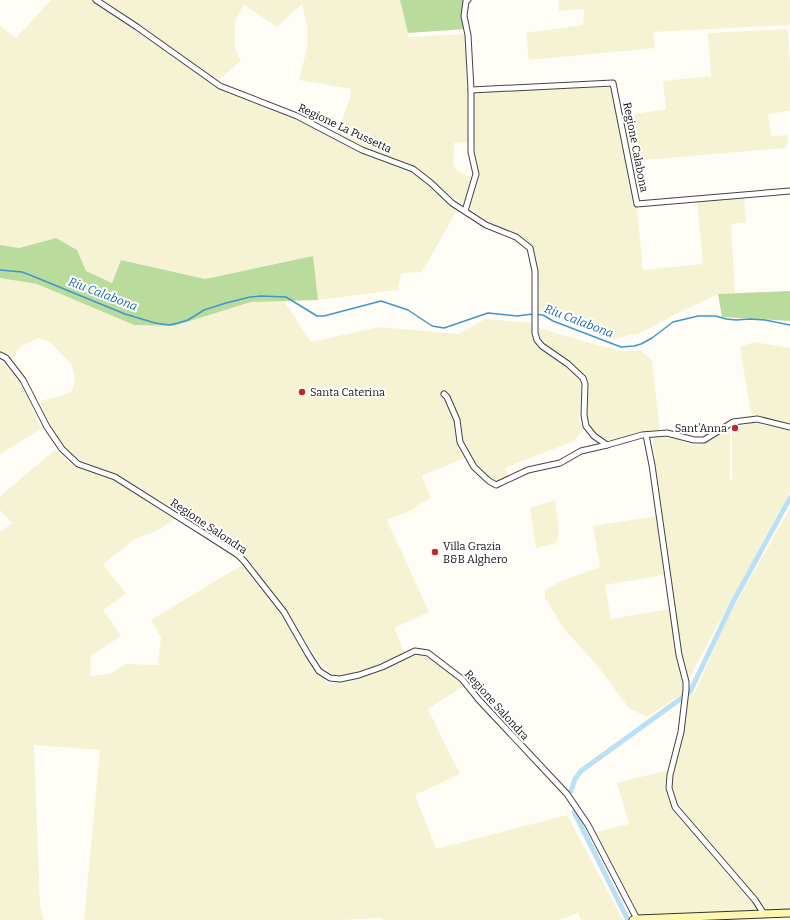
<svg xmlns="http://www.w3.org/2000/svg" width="790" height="920" font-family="Bitter,serif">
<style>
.farmland{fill:#f6f3d4}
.forest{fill:#b9dc9c}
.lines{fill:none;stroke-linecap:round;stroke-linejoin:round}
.stream{stroke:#3f96cf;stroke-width:1.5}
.canal{stroke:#b9e0f7;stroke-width:5}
.minor-casing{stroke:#444;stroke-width:7}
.secondary-casing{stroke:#333;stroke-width:9}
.minor{stroke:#fff;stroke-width:5}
.secondary{stroke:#fff6b0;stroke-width:7}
.poi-dot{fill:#c4262e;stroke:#fff;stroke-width:1.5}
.labels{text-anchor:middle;stroke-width:4;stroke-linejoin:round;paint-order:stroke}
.street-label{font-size:11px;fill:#111;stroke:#fff}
.poi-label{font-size:11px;fill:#111;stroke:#fff;text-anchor:start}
.water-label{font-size:12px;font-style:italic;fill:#1768a6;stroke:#fff}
</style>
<rect width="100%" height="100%" fill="#fffdf5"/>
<g class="farmland">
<polygon points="51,0 93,0 166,50 228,94 262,105 307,124 345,145 370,157 395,164 415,173 457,210 422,272 401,273 398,290 318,300 313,256 205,279 121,260 112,283 86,271 77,250 56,238 19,248 0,245 0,26 16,38"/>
<polygon points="103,0 400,0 409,37 465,34 466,40 468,142 454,143 453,165 458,171 472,178 465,205 409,164 372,151 337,134 350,98 351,89 299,80 307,48 308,29 302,4 277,27 244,5 235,22 235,47 241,61 218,80"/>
<polygon points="559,0 790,0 790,25 653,32 655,48 529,60 526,33 583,25 584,9 558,11"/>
<polygon points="788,29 790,62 790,111 768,114 771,136 789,135 786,142 788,142 785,148 633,161 622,116 666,109 663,81 711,76 708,33"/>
<polygon points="612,87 637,208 643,270 703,264 697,201 744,198 746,222 731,224 735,293 718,294 676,314 640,333 612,339 539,311 539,292 534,252 522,238 494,225 469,208 479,171 473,142 473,91"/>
<polygon points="0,278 37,284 134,325 174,326 251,302 284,301 311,342 379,327 459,334 485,319 533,323 533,335 535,343 542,350 573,372 580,382 581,391 579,419 584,429 574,441 505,468 509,477 497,482 486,476 472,458 465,458 422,476 431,498 417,506 412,510 387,520 429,612 394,628 405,653 396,658 362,671 341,676 331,674 319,662 287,612 248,560 228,544 117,476 75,457 59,440 46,420 40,401 64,395 71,392 75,381 72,365 50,342 39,338 23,345 15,353 15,361 0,351"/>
<polygon points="539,328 619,351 641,351 652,360 660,430 610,441 598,436 589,425 586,406 588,382 577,367 546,345 539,335"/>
<polygon points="754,342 790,348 790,423 778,421 751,413 740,347"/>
<polygon points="0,360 12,372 25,391 41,429 0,454"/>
<polygon points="745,421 790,430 790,492 687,682 680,648 652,436 669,436 691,445 700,445 710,440 727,427 730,427 730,479 732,479 732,426"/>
<polygon points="55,450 76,467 107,477 129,488 164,512 176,519 156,531 135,539 103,564 126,594 103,610 121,636 91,656 90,676 110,674 126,664 158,665 161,637 151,620 242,565 258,586 279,610 311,665 328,684 376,672 418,654 434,660 465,685 428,709 460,774 415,795 436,849 567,815 623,920 581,920 578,913 560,920 383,920 382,918 342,920 84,920 100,750 34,745 40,905 43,920 0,920 0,532 12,523 0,510 0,496"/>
<polygon points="555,500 559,531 557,543 536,548 530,508"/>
<polygon points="790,508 790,910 644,914 638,916 595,832 629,824 617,783 668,770 673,769 684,729 688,697 695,692 728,617"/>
<polygon points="656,516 664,575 605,585 611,619 670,609 684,693 647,717 629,708 596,664 564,629 545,598 545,590 564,580 600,567 593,526"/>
</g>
<g class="forest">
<polygon points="400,0 465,0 461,14 465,29 408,33"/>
<polygon points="56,238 77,250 86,271 112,283 121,260 205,279 313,256 318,300 251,302 174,326 134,325 37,284 0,278 0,245 19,248"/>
<polygon points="790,291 790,321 722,317 718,294"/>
</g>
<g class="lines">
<polyline class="stream" points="0,270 22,272 30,275 125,314 155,323 169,325 178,323 188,320 204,310 226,303 250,297 261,296 286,297 317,316 324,316 381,301 408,310 432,326 444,328 488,313 517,316 533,314 543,315 553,321 621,347 634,346 641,344 652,338 673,322 698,316 716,316 726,319 736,320 750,319 765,320 790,325"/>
<g class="canal">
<polyline points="571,791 575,779 581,771 690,692 733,602 790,498"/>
<polyline points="574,812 628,920"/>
</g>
<g class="minor-casing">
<g id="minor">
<polyline points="96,0 137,27 220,86 297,116 362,150 413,169 431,183 452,203 486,225 516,237 530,248 535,271 535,333 537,340 542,346 568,364 583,378 585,384 584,415 586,426 594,436 607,445 642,435 667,433 694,440 704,440 733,422 757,419 790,427"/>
<polyline points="471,90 613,83 637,204 790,191"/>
<polyline points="465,211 476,174 471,152 471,90 468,35 464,16 466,1 468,0"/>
<polyline points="0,355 6,358 23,380 47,427 62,449 78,464 115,477 210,537 238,555 244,561 284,612 308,654 319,671 330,678 340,679 359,675 382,667 415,651 428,653 462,679 479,700 567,794 588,825 637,919"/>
<polyline points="444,394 447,397 457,420 460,442 474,467 489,481 496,485 528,470 560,463 581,451 607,445"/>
<polyline points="646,435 652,465 679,655 686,682 686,690 681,732 670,775 669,788 675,807 755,900 764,914"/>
</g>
</g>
<g class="secondary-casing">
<polyline id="secondary" points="633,920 637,919 790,913"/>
</g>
<use href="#minor" class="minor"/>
<use href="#secondary" class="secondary"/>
</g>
<g class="poi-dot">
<circle cx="302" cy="392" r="4"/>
<circle cx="735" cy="428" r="4"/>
<circle cx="435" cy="552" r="4"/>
</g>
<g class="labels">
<g class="street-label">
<text transform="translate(345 128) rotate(25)" y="4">Regione La Pussetta</text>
<text transform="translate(636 147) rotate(79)" y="4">Regione Calabona</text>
<text transform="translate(209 526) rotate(34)" y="4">Regione Salondra</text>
<text transform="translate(497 705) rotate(48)" y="4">Regione Salondra</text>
</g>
<g class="poi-label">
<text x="310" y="396">Santa Caterina</text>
<text x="727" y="432" text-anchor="end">Sant'Anna</text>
<text x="443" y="550">Villa Grazia<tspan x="443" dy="13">B&amp;B Alghero</tspan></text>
</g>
<g class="water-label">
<text transform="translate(103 294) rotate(21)" y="4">Riu Calabona</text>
<text transform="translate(579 321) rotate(21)" y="4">Riu Calabona</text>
</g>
</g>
</svg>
